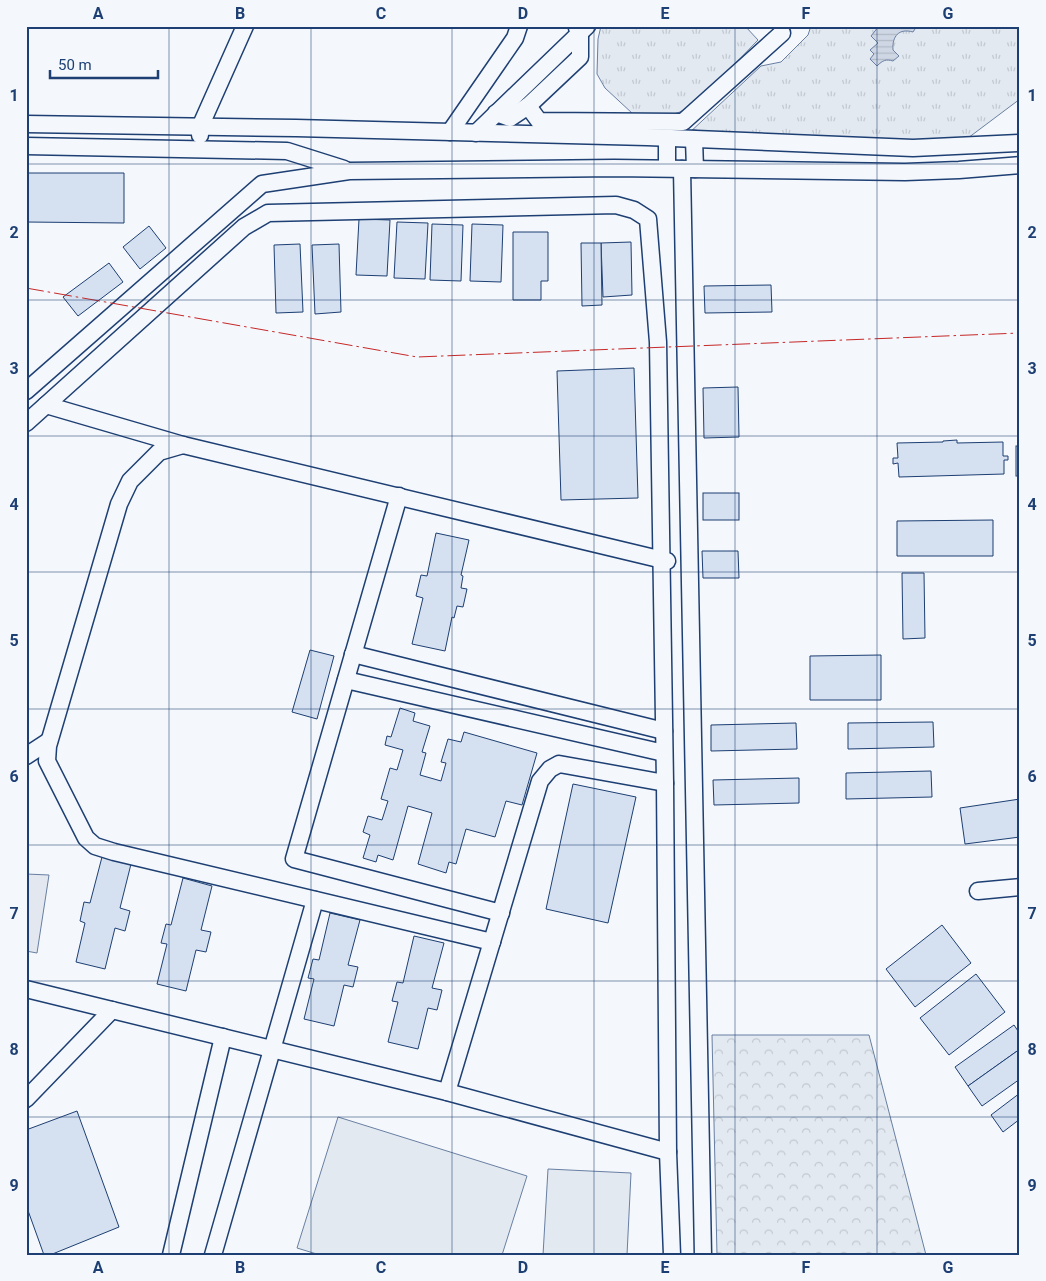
<svg xmlns="http://www.w3.org/2000/svg" width="1046" height="1281" font-family="Roboto,sans-serif">
<style>
.grass{fill:url(#grass-tufts);stroke:#687fa3}
.forest{fill:url(#forest-crowns);stroke:#687fa3}
.pitch{fill:#e3e9f0;stroke:#687fa3}
.parking{fill:#e3e8f0;stroke:#687fa3}
.water{fill:url(#water-rules);stroke:#687fa3}
.building{fill:#d5e0f0;stroke:#1d3f73}
.lines{fill:none;stroke-linecap:round;stroke-linejoin:round}
.minor-casing{stroke:#1d3f73;stroke-width:19}
.minor{stroke:#f4f7fb;stroke-width:16}
.power{stroke:#c62828;stroke-width:1;stroke-dasharray:18 4 2.5 4;stroke-linecap:butt}
.grid{fill:none;stroke:#1d3f73;stroke-width:1;stroke-opacity:0.55}
.neatline{fill:none;stroke:#1d3f73;stroke-width:2}
.grid-label{font-size:16px;text-anchor:middle;font-weight:bold;fill:#1d3f73}
</style>
<defs>
<pattern id="grass-tufts" width="24" height="20" patternUnits="userSpaceOnUse" patternTransform="scale(1.25)"><rect width="24" height="20" fill="#e3e9f0"/><path d="M3 7l-1-3M5 7V3M7 7l1-3M15 17l-1-3M17 17v-4M19 17l1-3" fill="none" stroke="#c2c9d1"/></pattern>
<pattern id="forest-crowns" width="20" height="18" patternUnits="userSpaceOnUse" patternTransform="scale(1.25)"><rect width="20" height="18" fill="#e3e9f0"/><path d="M2 6a3 3 0 1 1 6 0M12 15a3 3 0 1 1 6 0" fill="none" stroke="#c2c9d1"/></pattern>
<pattern id="water-rules" width="6" height="5" patternUnits="userSpaceOnUse" patternTransform="scale(1.25)"><rect width="6" height="5" fill="#cfd7e4"/><path d="M0 2.5h6" fill="none" stroke="#b1bac7"/></pattern>
</defs>
<rect width="100%" height="100%" fill="#f4f7fb"/>
<g class="grass">
<polygon points="601,26 745,26 758,40 700,100 680,112 667,116 633,114 605,88 597,74 598,39"/>
<polygon points="811,26 1020,26 1020,99 964,141 688,134 761,66 781,62 808,35"/>
</g>
<polygon class="forest" points="712,1035 869,1035 926,1255 717,1255"/>
<g class="pitch">
<polygon points="338,1117 527,1176 502,1255 320,1255 297,1248"/>
<polygon points="548,1169 631,1173 627,1255 543,1255"/>
</g>
<polygon class="parking" points="26,874 49,875 37,953 26,951"/>
<path class="water" d="M 879,26 L 912,26 L 915,29 L 913,32 C 899,28 892,36 893,50 L 899,56 L 893,61 C 886,59 883,60 877,66 L 870,59 L 874,54 L 870,50 L 878,43 L 871,36 Z"/>
<g class="building">
<polygon points="26,173 124,173 124,223 26,222"/>
<polygon points="359,219 390,220 387,276 356,275"/>
<polygon points="397,222 428,223 425,279 394,278"/>
<polygon points="432,224 463,225 461,281 430,280"/>
<polygon points="472,224 503,225 501,282 470,281"/>
<polygon points="149,226 166,248 140,269 123,247"/>
<polygon points="513,232 548,232 548,281 541,281 541,300 513,300"/>
<polygon points="631,242 632,295 603,297 601,243"/>
<polygon points="581,243 601,243 602,305 582,306"/>
<polygon points="300,244 303,312 276,313 274,245"/>
<polygon points="339,244 341,312 315,314 312,245"/>
<polygon points="109,263 123,282 78,316 63,297"/>
<polygon points="771,285 772,312 705,313 704,286"/>
<polygon points="634,368 638,498 561,500 557,371"/>
<polygon points="738,387 739,437 704,438 703,388"/>
<polygon points="957,440 957,443 1003,442 1003,456 1008,456 1008,460 1004,460 1004,474 899,477 898,463 893,464 893,458 898,458 897,443 943,442 943,441"/>
<rect x="1016" y="446" width="4" height="30"/>
<rect x="703" y="493" width="36" height="27"/>
<polygon points="993,520 993,556 897,556 897,521"/>
<polygon points="436,533 469,540 461,575 463,576 461,588 467,589 463,607 457,606 454,618 452,617 445,651 412,644 423,598 416,596 421,575 427,576"/>
<polygon points="702,551 738,551 739,578 703,578"/>
<polygon points="902,573 924,573 925,638 903,639"/>
<polygon points="310,650 334,656 317,719 292,712"/>
<polygon points="881,655 881,700 810,700 810,656"/>
<polygon points="400,708 415,713 413,721 430,726 422,752 426,753 420,775 441,781 446,763 441,762 448,739 461,742 464,732 537,753 522,805 506,801 495,837 466,829 456,864 449,862 446,873 418,864 432,813 408,806 393,860 378,855 376,862 363,858 370,835 363,832 368,816 382,820 388,801 381,799 390,768 397,770 403,750 385,745 387,736 391,737"/>
<polygon points="933,722 934,747 848,749 848,723"/>
<polygon points="796,723 797,749 711,751 711,725"/>
<polygon points="931,771 932,797 846,799 846,773"/>
<polygon points="799,778 799,803 714,805 713,780"/>
<polygon points="573,784 636,797 608,923 546,909"/>
<polygon points="1020,799 1020,837 965,844 960,808"/>
<polygon points="102,857 131,864 120,908 130,911 125,931 115,928 105,969 76,962 85,923 80,921 84,902 90,903"/>
<polygon points="183,878 212,886 201,930 211,932 206,952 196,950 186,991 157,984 167,944 161,943 166,924 171,925"/>
<polygon points="330,913 360,920 348,965 358,967 353,987 344,985 334,1026 304,1019 314,979 308,978 313,959 319,960"/>
<polygon points="942,925 971,963 915,1007 886,969"/>
<polygon points="414,936 444,943 432,988 442,990 437,1010 428,1008 418,1049 388,1042 398,1002 392,1001 397,982 403,983"/>
<polygon points="976,974 1005,1012 949,1055 920,1018"/>
<polygon points="1014,1025 1020,1034 1020,1049 968,1086 955,1067"/>
<polygon points="1020,1049 1020,1079 982,1106 968,1086"/>
<polygon points="1020,1093 1020,1119 1003,1132 991,1115"/>
<polygon points="77,1111 119,1227 50,1255 44,1255 26,1205 26,1130"/>
</g>
<g class="lines">
<g class="minor-casing">
<g id="minor">
<polyline points="528,106 539,121 683,122 782,33"/>
<polyline points="496,113 510,118 528,106 580,57 580,33 577,28"/>
<polyline points="26,124 296,128 647,137 913,148 1020,143"/>
<polyline points="450,132 515,38 519,26"/>
<polyline points="476,133 587,26"/>
<polyline points="200,135 200,127 245,26"/>
<polyline points="667,138 667,168"/>
<polyline points="694,139 695,169"/>
<polyline points="26,146 287,151 344,169"/>
<polyline points="682,169 703,1255"/>
<polyline points="26,391 262,184 349,171 614,168 905,172 959,170 1020,165"/>
<polyline points="46,405 183,445"/>
<polyline points="26,423 244,227 268,213 616,205 634,210 648,219 658,342 665,783 668,1152 672,1255"/>
<polyline points="399,496 294,859 501,913"/>
<polyline points="353,654 664,731"/>
<polyline points="346,680 664,753"/>
<polyline points="26,756 49,741"/>
<polyline points="978,891 1020,887"/>
<polyline points="492,942 114,852 95,846 86,838 47,761 48,746 119,504 130,481 159,452 183,445 667,561"/>
<polyline points="26,989 447,1092 668,1152"/>
<polyline points="447,1092 540,781 550,769 559,764 665,783"/>
<polyline points="26,1099 112,1010"/>
<polyline points="171,1255 223,1037"/>
<polyline points="213,1255 315,900"/>
</g>
</g>
<use href="#minor" class="minor"/>
<polyline class="power" points="26,288 417,357 1020,333"/>
</g>
<path class="grid" d="M 169,26 L 169,1255M 311,26 L 311,1255M 452,26 L 452,1255M 594,26 L 594,1255M 735,26 L 735,1255M 877,26 L 877,1255M 26,164 L 1020,164M 26,300 L 1020,300M 26,436 L 1020,436M 26,572 L 1020,572M 26,709 L 1020,709M 26,845 L 1020,845M 26,981 L 1020,981M 26,1117 L 1020,1117"/>
<rect width="1046" height="1281" fill="none" stroke="#f4f7fb" stroke-width="55"/>
<path d="M50 70v8h108v-8" fill="none" stroke="#1d3f73" stroke-width="2.5"/>
<text x="58" y="70" font-size="15" fill="#1d3f73" stroke="#f4f7fb" stroke-width="4" paint-order="stroke">50 m</text>
<rect x="28" y="28" width="990" height="1226" class="neatline"/>
<g class="grid-label">
<text x="98" y="19">A</text>
<text x="240" y="19">B</text>
<text x="381" y="19">C</text>
<text x="523" y="19">D</text>
<text x="665" y="19">E</text>
<text x="806" y="19">F</text>
<text x="948" y="19">G</text>
<text x="14" y="101">1</text>
<text x="1032" y="101">1</text>
<text x="14" y="238">2</text>
<text x="1032" y="238">2</text>
<text x="14" y="374">3</text>
<text x="1032" y="374">3</text>
<text x="14" y="510">4</text>
<text x="1032" y="510">4</text>
<text x="14" y="646">5</text>
<text x="1032" y="646">5</text>
<text x="14" y="782">6</text>
<text x="1032" y="782">6</text>
<text x="14" y="919">7</text>
<text x="1032" y="919">7</text>
<text x="14" y="1055">8</text>
<text x="1032" y="1055">8</text>
<text x="14" y="1191">9</text>
<text x="1032" y="1191">9</text>
<text x="98" y="1273">A</text>
<text x="240" y="1273">B</text>
<text x="381" y="1273">C</text>
<text x="523" y="1273">D</text>
<text x="665" y="1273">E</text>
<text x="806" y="1273">F</text>
<text x="948" y="1273">G</text>
</g>
</svg>
